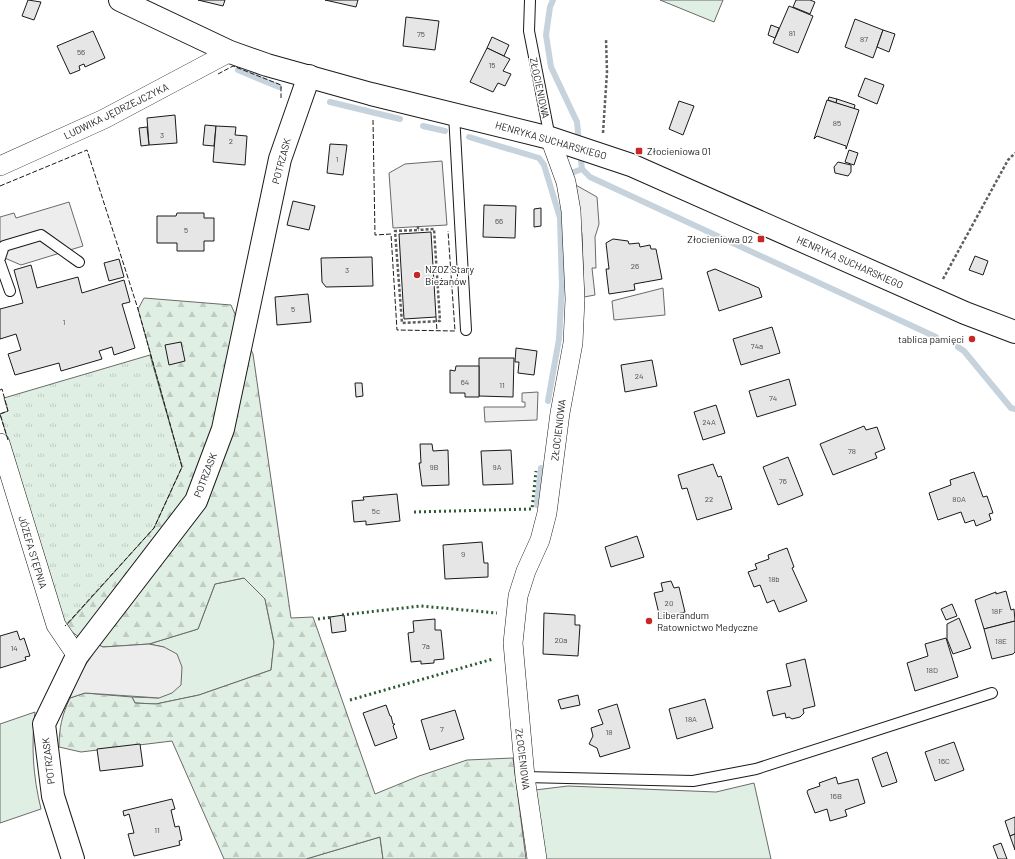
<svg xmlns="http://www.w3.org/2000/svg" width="1015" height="859" font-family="Barlow,sans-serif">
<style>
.green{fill:#e0efe3;stroke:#6a6a6a}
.forest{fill:url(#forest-firs);stroke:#6a6a6a}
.park{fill:url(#park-tufts);stroke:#6a6a6a}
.parking{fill:#ededed;stroke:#6a6a6a}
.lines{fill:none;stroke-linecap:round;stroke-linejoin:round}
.stream{stroke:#c6d2dc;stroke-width:6}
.building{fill:#e6e6e6;stroke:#1a1a1a}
.service-casing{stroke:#1a1a1a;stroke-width:12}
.minor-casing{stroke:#1a1a1a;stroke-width:20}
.tertiary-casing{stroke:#1a1a1a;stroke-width:24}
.path{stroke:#5f5f5f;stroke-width:2.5;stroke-dasharray:3 2;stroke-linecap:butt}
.service{stroke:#fff;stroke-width:10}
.minor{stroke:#fff;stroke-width:19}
.tertiary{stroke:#fff;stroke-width:22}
.hedge{stroke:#2b5a34;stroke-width:3;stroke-dasharray:2 3;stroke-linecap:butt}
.fence{stroke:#1a1a1a;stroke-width:1;stroke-dasharray:5 2;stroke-linecap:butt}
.poi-dot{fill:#c62828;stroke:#fff;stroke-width:1.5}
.labels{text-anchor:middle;stroke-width:3;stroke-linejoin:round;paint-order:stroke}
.number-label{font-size:8px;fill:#4d4d4d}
.street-label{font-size:10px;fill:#1a1a1a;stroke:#fff}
.poi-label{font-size:10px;fill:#1a1a1a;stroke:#fff;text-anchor:start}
</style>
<defs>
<pattern id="forest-firs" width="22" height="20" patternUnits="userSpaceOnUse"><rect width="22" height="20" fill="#e0efe3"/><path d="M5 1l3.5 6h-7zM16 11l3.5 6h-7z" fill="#c0ccc2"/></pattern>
<pattern id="park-tufts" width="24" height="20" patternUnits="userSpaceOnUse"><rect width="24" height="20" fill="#e0efe3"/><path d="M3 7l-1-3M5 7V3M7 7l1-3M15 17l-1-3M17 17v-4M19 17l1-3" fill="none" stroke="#c0ccc2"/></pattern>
</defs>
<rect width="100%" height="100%" fill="#fff"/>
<g class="green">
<polygon points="660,0 723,0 714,22"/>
<polygon points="244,578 265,599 274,643 271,670 199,695 156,704 135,703 132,697 159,698 164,647 149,644 198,629 215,584"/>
<path d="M 35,712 C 31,746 33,776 41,809 L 0,823 L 0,724 Z"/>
<polygon points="754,783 771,859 546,859 535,790 568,786 716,792"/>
<polygon points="380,837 383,859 306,859"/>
</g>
<path class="forest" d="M 144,298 L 231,305 L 253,354 L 291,618 L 313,617 L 375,794 L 419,776 L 467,760 L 513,758 L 526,859 L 383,859 L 380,837 L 306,859 L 224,859 L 172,741 L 81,752 L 59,747 C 59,728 62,715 70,698 L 85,693 L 132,697 L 135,703 L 156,704 L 199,695 L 271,670 L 274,642 L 265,599 L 244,578 L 215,584 L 198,629 L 149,644 L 103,647 L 79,637 L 65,627 L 182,467 L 138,309 Z"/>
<polygon class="park" points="150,355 182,467 154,528 65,627 0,414 8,411 4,398"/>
<g class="parking">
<polygon points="442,161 447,225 393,228 389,173 405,164"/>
<polygon points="574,184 597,197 599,224 595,237 596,268 592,268 595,295 584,297 582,234"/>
<polygon points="69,202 83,246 21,265 0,256 0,217 14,213 16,218"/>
<polygon points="663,288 665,315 614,320 612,301"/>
<polygon points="538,392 537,420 485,422 484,407 525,407 525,402 522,402 522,393"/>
<polygon points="149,644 164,647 177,654 182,667 181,685 172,693 159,698 85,693 70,698 78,676 99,645 103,647"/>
</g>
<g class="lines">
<g class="stream">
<polyline points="553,0 550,7 546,35 551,67 577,122 579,143"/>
<polyline points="238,70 279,87"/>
<polyline points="330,102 400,119"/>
<polyline points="423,126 445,131"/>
<polyline points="469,137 539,158 544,165 560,218 562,286 559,339 548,401"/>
<polyline points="580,152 582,169 590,177 936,337"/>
<polyline points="568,172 574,172 582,169"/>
<polyline points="958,347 964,351 1011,408 1015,409"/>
<polyline points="537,505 541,468"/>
</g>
</g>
<g class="building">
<polygon points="28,0 41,2 34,20 22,16"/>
<polygon points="198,0 225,0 223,6"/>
<polygon points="325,0 358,0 356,7"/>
<polygon points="796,0 810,0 815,2 810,14 793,7"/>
<polygon points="789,6 813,16 798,53 773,43"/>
<polygon points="406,17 439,21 435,50 403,46"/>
<polygon points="855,19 883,30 873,58 845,47"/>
<polygon points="771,25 779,28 775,38 768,35"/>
<polygon points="883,30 895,34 889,52 877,47"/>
<polygon points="93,31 105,58 85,67 84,64 79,66 80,70 70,74 57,46"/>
<polygon points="492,37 509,45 504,56 487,48"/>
<polygon points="487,48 510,59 503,71 511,74 505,86 498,83 493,92 470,82"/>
<polygon points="865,78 884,85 877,104 858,96"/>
<polygon points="829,97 837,99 836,103 828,100"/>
<polygon points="837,99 855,105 854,109 836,103"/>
<polygon points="827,100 859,110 846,149 846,146 817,136 814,139"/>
<polygon points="679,101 694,106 683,135 669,129"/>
<polygon points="175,115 177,143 149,145 147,118"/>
<polygon points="205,125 216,126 214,146 203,145"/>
<polygon points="216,126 236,127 235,135 247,136 245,165 213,162"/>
<polygon points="147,127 149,145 141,146 139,128"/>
<polygon points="330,144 347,145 343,175 327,173"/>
<polygon points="849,150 858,153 854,165 845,162"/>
<polygon points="838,162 851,165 851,172 848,176 835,173 834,167"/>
<polygon points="293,201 315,206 309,230 287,225"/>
<polygon points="484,205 516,206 515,238 483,237"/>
<polygon points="541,208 541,226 534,227 534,209"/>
<polygon points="177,213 204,213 204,218 214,218 214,241 204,241 204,251 177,251 177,243 157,243 157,216 176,216"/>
<polygon points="431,232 436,317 404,319 399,234"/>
<polygon points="613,239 628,241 629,244 639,243 640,247 650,245 651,249 656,249 662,279 634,284 635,290 609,294 606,269 609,269 606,243"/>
<polygon points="975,256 988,261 983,275 969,270"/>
<polygon points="372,257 373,286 326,287 322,282 321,258"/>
<polygon points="119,259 124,277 109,281 104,263"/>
<polygon points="31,265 37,288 78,277 82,293 124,280 130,302 122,304 135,348 114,355 112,347 99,351 102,359 61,371 59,363 15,375 8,354 21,350 16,334 0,339 0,309 23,303 14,270"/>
<polygon points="715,269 759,288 762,297 719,311 707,272"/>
<polygon points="308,294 311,322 277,325 275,297"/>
<polygon points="772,327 780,353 741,365 733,339"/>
<polygon points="181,342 185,361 169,365 165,345"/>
<polygon points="516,348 537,351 534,375 518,373 519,362 515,362"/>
<polygon points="479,358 514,358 513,397 479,396"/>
<polygon points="652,360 657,386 625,392 621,365"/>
<polygon points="456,366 479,366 479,397 465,397 465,393 450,393 450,370 455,371"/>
<polygon points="789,379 796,405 757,417 749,391"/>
<polygon points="355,383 362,383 363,396 356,397"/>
<polygon points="716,405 725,433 703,440 694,412"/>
<polygon points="864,426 866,430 877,427 885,449 875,453 877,458 833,475 820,444"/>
<polygon points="420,444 432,444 433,451 448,450 449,485 422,486 419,463 421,463"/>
<polygon points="511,450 513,484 483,485 481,451"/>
<polygon points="788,457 803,495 778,505 763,467"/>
<polygon points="713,464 718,477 721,476 732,509 697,520 687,488 682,489 678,475"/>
<polygon points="974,472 983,497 987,496 993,513 989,514 991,520 976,526 974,520 965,523 961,512 938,520 929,493 951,485 950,480"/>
<polygon points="397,494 400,521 366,525 366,521 354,522 352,501 364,500 363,497"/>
<polygon points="637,536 644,557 611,567 605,547"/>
<polygon points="482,542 484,563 488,563 488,577 445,579 443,545"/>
<polygon points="787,548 794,567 792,568 807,601 779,612 774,600 767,603 760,585 754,587 748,572 757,569 755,564 769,559 768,555"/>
<polygon points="671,581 674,588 679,587 685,612 660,618 654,593 663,591 661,583"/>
<polygon points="1006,591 1011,610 1014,609 1015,621 984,629 975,600 996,592 996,594"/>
<polygon points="952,604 957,616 946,620 941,609"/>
<polygon points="544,613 575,615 575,625 580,625 578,656 543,654"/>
<polygon points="344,615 346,631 332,633 330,617"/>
<polygon points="959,618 971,648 953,654 947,639 947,624"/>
<polygon points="435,619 435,630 441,630 444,659 434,660 434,663 421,664 421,661 411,662 408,633 414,632 413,621"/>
<polygon points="1015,621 1015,652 1013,654 992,659 984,629"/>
<polygon points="17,631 20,640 24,638 30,656 25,657 26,660 0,668 0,636"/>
<polygon points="946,638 958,677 915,691 907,663 928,656 925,644"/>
<polygon points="805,659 815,706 803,709 804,713 800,717 792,719 789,717 786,718 785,713 773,716 767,691 791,686 786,664"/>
<polygon points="578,695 580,705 561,709 558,700"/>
<polygon points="705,699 713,728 677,739 669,709"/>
<polygon points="617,704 630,748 600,757 597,748 589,744 593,736 591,728 603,724 598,710"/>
<polygon points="386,705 390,716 391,716 393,724 395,724 393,726 397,738 375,746 363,713"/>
<polygon points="455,710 464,739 430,750 421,720"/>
<polygon points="954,742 964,770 935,781 925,752"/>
<polygon points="140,744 143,766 100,771 97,749"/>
<polygon points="887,752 897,782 882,787 872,758"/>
<polygon points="836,777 838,784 858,779 865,803 845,810 847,816 830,821 827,809 815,813 807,792 808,790 820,786 819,783"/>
<polygon points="172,799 175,809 171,810 175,827 179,826 182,840 179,841 180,845 134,856 128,834 134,833 129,814 124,816 123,811"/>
<polygon points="1015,817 1015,834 1010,836 1005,821"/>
<polygon points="1015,834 1015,850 1010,836"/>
<polygon points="1001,843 1007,859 998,859 993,846"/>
</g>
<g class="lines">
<g class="service-casing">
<g id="service">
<polyline points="530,0 529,31 550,138"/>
<polyline points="454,114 466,330"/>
<polyline points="0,258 4,246 41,235 79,262"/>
<polyline points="0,263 10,291"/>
<polyline points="525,777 693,781 756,769 992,693"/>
</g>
</g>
<g class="minor-casing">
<g id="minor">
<polyline points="0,166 104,119 230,52"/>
<polyline points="0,443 56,625 77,656"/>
<polyline points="537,859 525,777 513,643 518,596 526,571 540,540 547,513 560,413 573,343 575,299 571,211 566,182 550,138"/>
</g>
</g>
<g class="tertiary-casing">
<g id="tertiary">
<polyline points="120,0 230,52 267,65 371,94 550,138 631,165 965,313 1015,332"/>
<polyline points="73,859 53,796 44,724 77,656 196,501 223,429 280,159 309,76"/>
</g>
</g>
<g class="path">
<polyline points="603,133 607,72 606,39"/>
<polyline points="418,226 418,230 395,231 402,323 440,321 434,229 418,230"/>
<polyline points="943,279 1008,160 1015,153"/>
</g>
<use href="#service" class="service"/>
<use href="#minor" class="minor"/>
<use href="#tertiary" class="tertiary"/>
<g class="hedge">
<polyline points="414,512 532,509 536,471"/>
<polyline points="342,615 421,606 497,613"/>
<polyline points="318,619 333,617"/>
<polyline points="350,700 493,659"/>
</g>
<g class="fence">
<polyline points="218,74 233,66 281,85 281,98"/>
<polyline points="373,120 375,235 391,234 397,330 455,331 448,231"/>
<polyline points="0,186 87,150 138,309 182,467 154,528 65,626"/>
<polyline points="436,317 437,331"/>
<polyline points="0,390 2,389 8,411 0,414 8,440"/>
</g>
</g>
<g class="poi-dot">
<rect x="635" y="147" width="8" height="8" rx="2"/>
<rect x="757" y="235" width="8" height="8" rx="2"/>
<circle cx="417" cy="275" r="4"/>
<circle cx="972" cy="339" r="4"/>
<circle cx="649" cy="621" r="4"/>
</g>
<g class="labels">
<g class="number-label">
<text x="792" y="36">81</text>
<text x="421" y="37">75</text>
<text x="864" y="42">87</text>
<text x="81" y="55">56</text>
<text x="492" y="68">15</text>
<text x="837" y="126">85</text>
<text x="162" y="138">3</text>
<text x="231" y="144">2</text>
<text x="337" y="162">1</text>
<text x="499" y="224">66</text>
<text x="186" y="233">5</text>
<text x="635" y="269">26</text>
<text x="347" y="273">3</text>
<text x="293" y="312">5</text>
<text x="64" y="325">1</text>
<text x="757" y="349">74a</text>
<text x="639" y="379">24</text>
<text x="465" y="385">64</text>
<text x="502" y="388">11</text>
<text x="773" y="401">74</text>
<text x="709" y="425">24A</text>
<text x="852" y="454">78</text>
<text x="434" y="470">9B</text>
<text x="497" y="470">9A</text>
<text x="783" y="484">76</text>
<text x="709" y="502">22</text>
<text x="959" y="502">80A</text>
<text x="376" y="514">5c</text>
<text x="463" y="557">9</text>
<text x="774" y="582">18b</text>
<text x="669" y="606">20</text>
<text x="997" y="614">18F</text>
<text x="561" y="643">20a</text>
<text x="1001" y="644">18E</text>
<text x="426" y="649">7a</text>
<text x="14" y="651">14</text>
<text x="932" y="673">18D</text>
<text x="691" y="722">18A</text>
<text x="442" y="732">7</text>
<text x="609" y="735">18</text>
<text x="944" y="764">16C</text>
<text x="836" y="799">16B</text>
<text x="157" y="833">11</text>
</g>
<g class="street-label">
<text transform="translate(540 88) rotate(78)" y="4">ZŁOCIENIOWA</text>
<text transform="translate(116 111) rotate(-26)" y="4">LUDWIKA JĘDRZEJCZYKA</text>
<text transform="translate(551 140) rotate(16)" y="4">HENRYKA SUCHARSKIEGO</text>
<text transform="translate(281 161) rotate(-75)" y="4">POTRZASK</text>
<text transform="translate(850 262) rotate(24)" y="4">HENRYKA SUCHARSKIEGO</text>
<text transform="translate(558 430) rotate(-83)" y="4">ZŁOCIENIOWA</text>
<text transform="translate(205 475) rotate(-69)" y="4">POTRZASK</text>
<text transform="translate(33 552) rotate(73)" y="4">JÓZEFA STĘPNIA</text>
<text transform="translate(523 759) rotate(83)" y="4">ZŁOCIENIOWA</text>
<text transform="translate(48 761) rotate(-97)" y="4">POTRZASK</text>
</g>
<g class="poi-label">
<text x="647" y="155">Złocieniowa 01</text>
<text x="753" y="243" text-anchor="end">Złocieniowa 02</text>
<text x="425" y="273">NZOZ Stary<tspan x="425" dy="12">Bieżanów</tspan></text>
<text x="964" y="343" text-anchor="end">tablica pamięci</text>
<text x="657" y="619">Liberandum<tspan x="657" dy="12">Ratownictwo Medyczne</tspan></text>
</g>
</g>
</svg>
